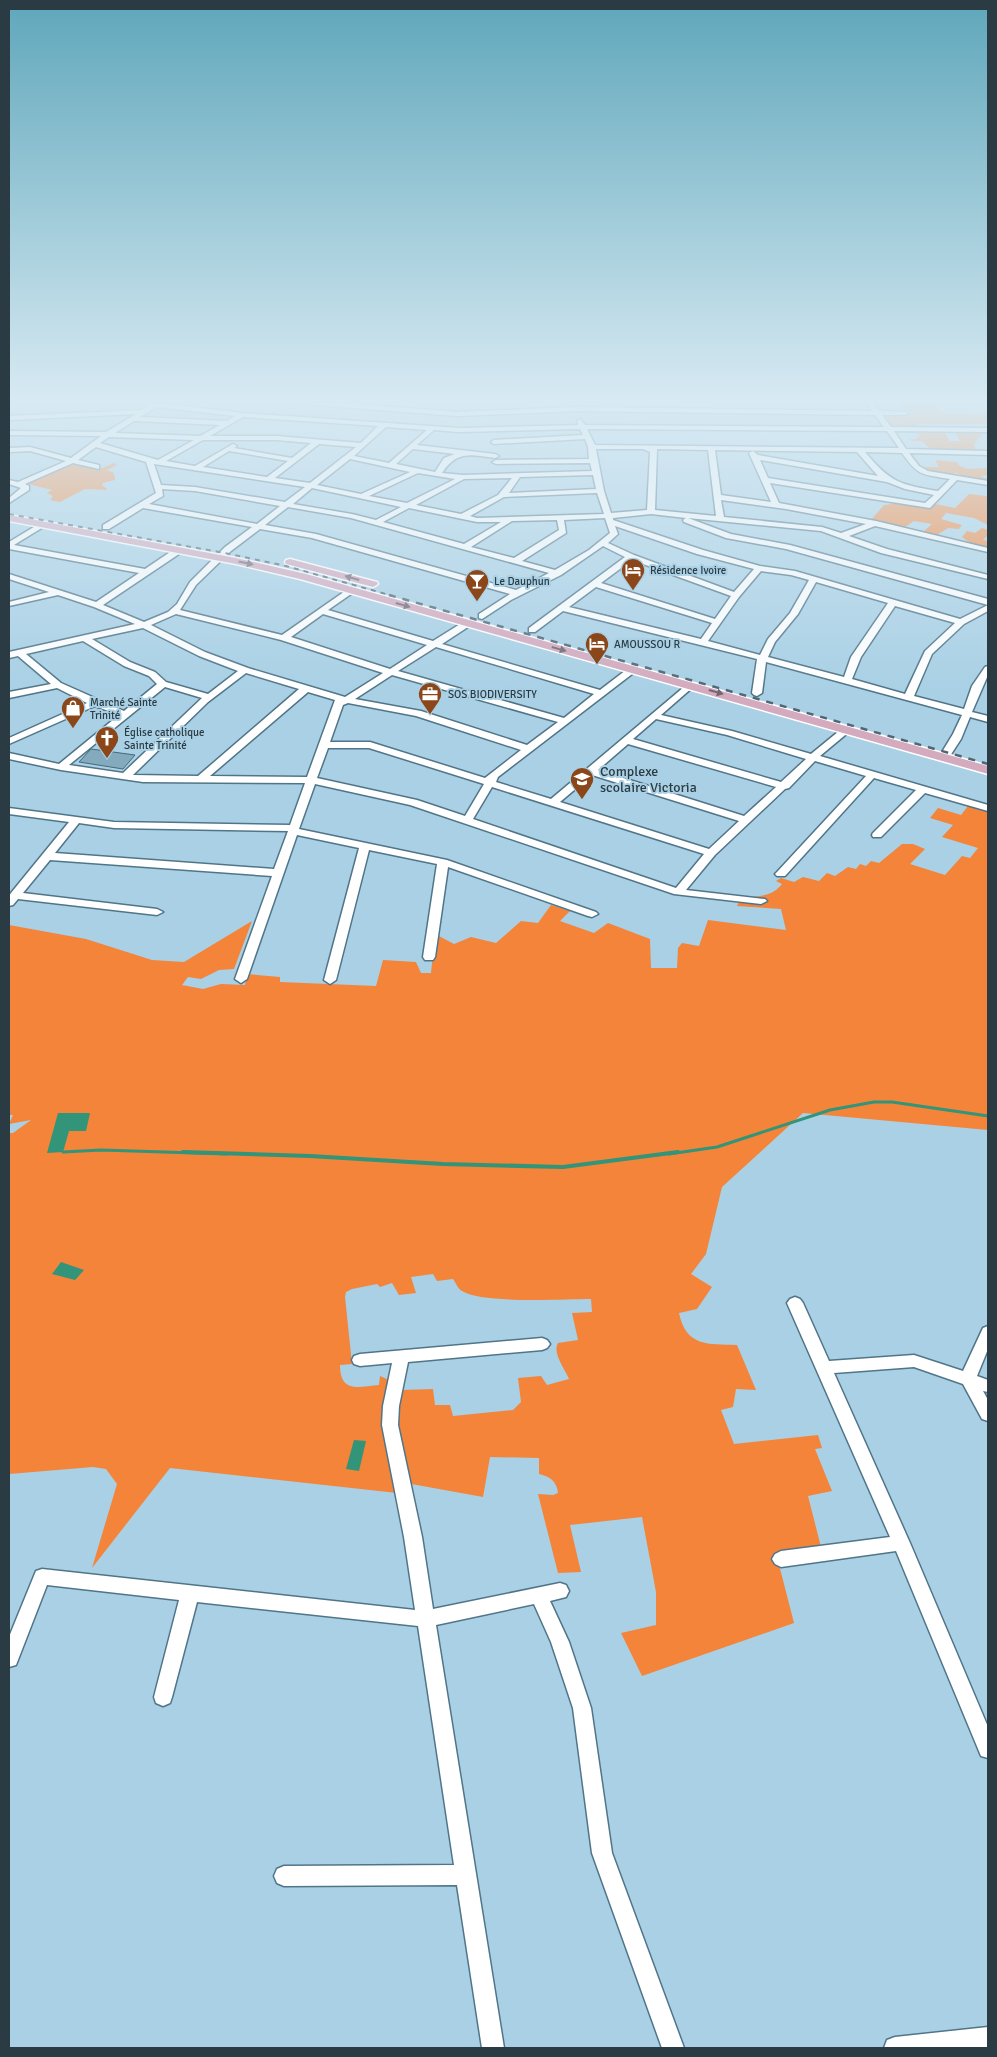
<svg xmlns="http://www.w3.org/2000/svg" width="997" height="2057" font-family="Signika,sans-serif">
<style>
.green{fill:#f3843a}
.water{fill:#329478}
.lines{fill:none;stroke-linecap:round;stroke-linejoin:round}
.stream-far1{stroke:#329478;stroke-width:3}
.stream{stroke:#329478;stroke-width:4}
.building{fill:#84aabe;stroke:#45697b}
.minor-casing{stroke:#517588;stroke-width:3}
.major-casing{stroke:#fff;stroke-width:3}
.minor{fill:#fff;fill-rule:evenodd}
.major{fill:#d4aabe;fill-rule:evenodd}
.rail-far1{stroke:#506773;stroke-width:2;stroke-dasharray:5 5;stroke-linecap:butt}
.rail{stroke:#506773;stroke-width:2.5;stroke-dasharray:7 7;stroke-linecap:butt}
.oneway{fill:#6f6774}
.labels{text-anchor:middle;stroke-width:4;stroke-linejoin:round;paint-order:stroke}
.far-poi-label{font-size:11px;fill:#2b3b43;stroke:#a9d0e5;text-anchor:start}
.poi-label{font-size:14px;fill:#2b3b43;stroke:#a9d0e5;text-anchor:start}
</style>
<rect width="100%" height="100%" fill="#a9d0e5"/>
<g class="green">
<polygon points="898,403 949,403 939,408 939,410 946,413 984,414 988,415 988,424 917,424 917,427 892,427 885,415 918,413 905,411"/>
<polygon points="955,431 983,432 974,445 976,450 930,449 922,441 912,441 910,439 917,439 916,437 920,437 918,433 945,433 950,441 960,441"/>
<path d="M 935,460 L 956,462 L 960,466 L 968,469 L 986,468 L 988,475 L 980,476 L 988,479 L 988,481 L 976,484 L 961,481 L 963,478 C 958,471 953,473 947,477 L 923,469 L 921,467 L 939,467 Z"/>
<polygon points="114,463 117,465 107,470 114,473 115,480 103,483 102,485 107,489 106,490 85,489 60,502 50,500 53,496 47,493 52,490 28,484 62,466 78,464 100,469"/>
<polygon points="969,494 987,496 988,495 988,525 974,518 946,513 941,519 962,525 959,529 948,528 937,535 923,532 932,524 914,521 905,527 871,520 884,505 900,503 927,507 935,504 955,508"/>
<polygon points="982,528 988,530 988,535 983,540 988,541 988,548 970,543 962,537 967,531 975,533"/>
<path d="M 968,806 L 988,811 L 988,1130 L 803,1113 L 722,1187 L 706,1254 L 691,1274 L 712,1287 L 697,1309 L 679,1313 C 686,1347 708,1344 737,1345 L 756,1390 L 736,1389 L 733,1407 L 721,1410 L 734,1444 L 818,1435 L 822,1448 L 815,1449 L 832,1491 L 808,1496 L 821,1547 L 776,1553 L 794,1623 L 642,1676 L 621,1633 L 656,1625 L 656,1592 L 642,1517 L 570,1525 L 581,1572 L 558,1573 L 538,1494 L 553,1495 L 558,1493 C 557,1481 549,1476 539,1474 L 539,1458 L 490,1457 L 483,1497 L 406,1483 C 400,1452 392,1420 402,1390 L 433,1389 L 435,1405 L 450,1405 L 453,1416 L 513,1410 L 521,1402 L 518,1378 L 541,1376 L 547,1385 L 569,1379 C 565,1369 552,1353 558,1343 L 578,1340 L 572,1313 L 592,1312 L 591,1299 C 564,1299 482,1304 462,1291 C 458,1289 456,1283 453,1279 L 437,1281 L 433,1274 L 411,1277 L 416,1293 L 399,1295 L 392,1283 L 380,1287 L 377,1284 L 352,1289 L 346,1292 L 345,1297 L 352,1364 L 340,1365 C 340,1393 358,1387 379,1385 L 380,1376 L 391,1381 L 397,1493 L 170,1468 L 92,1568 L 117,1484 L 106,1469 L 93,1467 L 9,1474 L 9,1133 L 13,1133 L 31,1120 L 9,1124 L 13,1115 L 9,1115 L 9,925 L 86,939 L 152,960 L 184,962 L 252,921 L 234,969 L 219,970 L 201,979 L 188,977 L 182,985 L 203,989 L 221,984 L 245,985 L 247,974 L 280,977 L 280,982 L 376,986 L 383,960 L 416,962 L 421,973 L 431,973 L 435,934 L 454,944 L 471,937 L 496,943 L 521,921 L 538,923 L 551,905 L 570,911 L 560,921 L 594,933 L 608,923 L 650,939 L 651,968 L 677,968 L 678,948 L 682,943 L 699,946 L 708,920 L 786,930 L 781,909 L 737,906 L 741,897 C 757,897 772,897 782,884 L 776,881 L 781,878 L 794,882 L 803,877 L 819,881 L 827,873 L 835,876 L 848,867 L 856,869 L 860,864 L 866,866 L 871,861 L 879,863 L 902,844 L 913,844 L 925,849 L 910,864 L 945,875 L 962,856 L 970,858 L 978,848 L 942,837 L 953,825 L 930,818 L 938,808 L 961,815 Z"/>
</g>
<g class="water">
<polygon points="58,1113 90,1113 86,1131 69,1131 63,1152 47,1153"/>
<polygon points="61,1262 84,1270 75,1280 52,1274"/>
<polygon points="354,1440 366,1441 359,1471 346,1469"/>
</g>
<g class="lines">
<g class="stream-far1">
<polyline points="63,1152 101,1150 227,1154"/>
<polyline points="669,1154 717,1147 830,1110 874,1102 892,1102 988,1116"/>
</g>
<polyline class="stream" points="183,1152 310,1156 443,1164 563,1167 678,1152"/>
</g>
<polygon class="building" points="91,749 135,755 123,769 79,762"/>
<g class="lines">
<g class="minor-casing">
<g id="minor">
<path d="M 141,403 L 160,403 L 242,413 L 459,428 L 578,425 L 577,421 L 580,419 L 585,425 L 884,427 L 875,415 L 577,411 L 457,416 L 315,405 L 312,403 L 343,403 L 457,412 L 577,407 L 872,411 L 867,403 L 873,403 L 879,411 L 907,412 L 907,414 L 905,415 L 882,415 L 891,427 L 988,428 L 988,432 L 894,431 L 906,449 L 988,451 L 988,455 L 909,453 L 919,466 L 928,471 L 988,481 L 988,485 L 957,480 L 930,508 L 770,483 L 779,503 L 876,521 L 988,548 L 988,552 L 875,526 L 849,536 L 887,549 L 988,575 L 988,579 L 881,553 L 821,531 L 688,518 L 731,534 L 790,545 L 988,599 L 988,605 L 786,549 L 726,538 L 684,522 L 683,520 L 686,518 L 651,514 L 613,518 L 613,520 L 703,550 L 760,566 L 795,571 L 960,619 L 988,605 L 988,611 L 964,624 L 932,654 L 914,696 L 964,709 L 972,686 L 985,667 L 988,666 L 988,675 L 972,712 L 988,716 L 988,722 L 970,717 L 961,739 L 948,759 L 944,760 L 939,757 L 953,734 L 962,715 L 766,662 L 762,693 L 757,696 L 754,695 L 752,693 L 757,659 L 563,611 L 535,632 L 529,632 L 529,628 L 625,557 L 603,546 L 561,575 L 511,600 L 482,619 L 479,618 L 479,614 L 510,594 L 312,538 L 260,529 L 231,551 L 196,585 L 180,610 L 282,635 L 351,587 L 355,590 L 354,592 L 328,610 L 433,641 L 465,621 L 471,621 L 471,625 L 442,644 L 600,690 L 630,667 L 636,667 L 636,671 L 498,777 L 496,782 L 551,799 L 690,682 L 695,685 L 693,687 L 661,715 L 732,731 L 811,754 L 844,727 L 850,727 L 850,731 L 820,756 L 988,805 L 988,811 L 925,793 L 881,837 L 873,837 L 872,835 L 873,833 L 916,790 L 874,778 L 785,876 L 777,876 L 775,874 L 777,872 L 866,776 L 815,761 L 789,788 L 785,789 L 715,855 L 686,890 L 765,899 L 767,901 L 761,904 L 674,894 L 410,805 L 315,784 L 299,829 L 447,860 L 596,912 L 598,914 L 592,917 L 588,916 L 448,867 L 435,957 L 433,960 L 425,960 L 423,957 L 437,864 L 369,850 L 336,980 L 330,984 L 324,980 L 359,848 L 297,835 L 247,979 L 241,983 L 235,979 L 272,876 L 50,860 L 23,893 L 157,909 L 163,912 L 157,915 L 18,899 L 13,905 L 9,906 L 9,896 L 11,893 L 69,822 L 9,814 L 9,808 L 114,822 L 290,825 L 305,783 L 143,782 L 61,770 L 9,759 L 9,753 L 59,764 L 119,715 L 95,706 L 9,744 L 9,738 L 87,703 L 57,688 L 9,698 L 9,692 L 51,684 L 18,656 L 9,658 L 9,652 L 135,624 L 94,607 L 58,595 L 9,606 L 9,602 L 49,592 L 9,579 L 9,574 L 96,602 L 139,573 L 9,549 L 9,542 L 42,522 L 45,522 L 45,526 L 14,545 L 145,569 L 176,548 L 182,548 L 182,552 L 103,605 L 144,622 L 168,612 L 177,604 L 190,582 L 225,547 L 252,527 L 143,508 L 109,529 L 103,529 L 103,525 L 156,493 L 146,462 L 96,447 L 78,460 L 99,465 L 99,469 L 73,463 L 25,484 L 29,486 L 29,490 L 9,503 L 9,498 L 21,488 L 9,484 L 9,480 L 18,482 L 66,461 L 30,451 L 9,452 L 9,448 L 30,447 L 71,458 L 101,436 L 9,435 L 9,431 L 106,432 L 136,414 L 9,420 L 9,416 L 142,410 L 149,406 ZM 157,407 L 235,416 L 227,421 L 140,417 ZM 243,417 L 378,426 L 361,443 L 276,436 L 210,436 ZM 134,421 L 220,425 L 200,436 L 115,433 ZM 386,427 L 427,430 L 389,463 L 354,456 ZM 580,429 L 583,435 L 494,440 L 491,442 L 494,444 L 585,439 L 588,447 L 589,459 L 496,460 L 492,462 L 496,464 L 590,463 L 592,471 L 463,475 L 442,473 C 457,450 471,455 495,458 L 499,456 L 495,454 L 417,445 L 434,430 L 459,432 ZM 587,429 L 887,431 L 899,448 L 595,445 ZM 109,437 L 194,440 L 158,460 L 100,443 ZM 203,440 L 276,440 L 311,443 L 292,458 L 234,448 L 237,446 L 233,444 L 195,466 L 166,461 ZM 319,444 L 356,447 L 310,483 L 275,478 ZM 413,449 L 455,454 L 444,458 L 435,472 L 396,464 ZM 596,449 L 643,449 L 650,452 L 647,510 L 611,513 L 604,491 ZM 657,449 L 708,450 L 716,516 L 655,510 ZM 715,450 L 857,452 L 878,476 L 758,455 L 753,451 L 749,453 L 771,502 L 721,495 ZM 229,451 L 288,461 L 267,477 L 203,467 ZM 865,452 L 902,453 C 919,477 922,474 950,479 L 938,491 C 900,485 890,482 865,452 ZM 350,459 L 410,472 L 361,494 L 317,485 ZM 760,460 L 887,482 L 905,489 L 934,495 L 925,503 L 768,478 ZM 154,464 L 305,487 L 285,502 L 195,487 L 161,485 ZM 418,473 L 455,479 L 407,503 L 369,496 ZM 593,475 L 596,489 L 509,493 L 520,477 ZM 512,478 L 498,495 L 461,514 L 416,505 L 464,479 ZM 312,488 L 401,507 L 376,520 L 352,514 L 293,504 ZM 162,489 L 195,491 L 280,506 L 257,524 L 149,504 L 163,496 ZM 597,493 L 604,514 L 477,518 L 470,516 L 504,497 ZM 721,500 L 786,509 L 866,524 L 841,533 L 822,527 L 724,517 ZM 288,507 L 351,518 L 549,573 L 516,590 L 316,534 L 265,525 ZM 409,508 L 477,522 L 501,522 L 464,544 L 383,522 ZM 605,518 L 610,533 L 589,550 L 555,570 L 522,561 L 566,533 L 564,520 ZM 557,520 L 559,530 L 514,558 L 471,547 L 512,521 ZM 615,526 L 697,554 L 754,569 L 734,592 L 634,555 L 608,543 L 618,534 ZM 632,560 L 731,596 L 715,619 L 601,583 ZM 761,571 L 791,575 L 809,580 L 790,613 L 768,639 L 760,655 L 708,641 L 739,597 ZM 816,582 L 888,603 L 851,657 L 844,677 L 768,657 L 775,642 L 798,614 ZM 596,587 L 712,623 L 701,639 L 569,607 ZM 895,606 L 955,623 L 925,651 L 905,694 L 852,679 L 861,657 ZM 176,614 L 281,640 L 383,673 L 345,697 L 248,668 L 205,652 L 151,625 ZM 323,614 L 427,645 L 390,669 L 291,637 ZM 143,628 L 199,656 L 238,671 L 208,694 L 166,682 L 155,672 L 130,662 L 92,639 ZM 83,641 L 124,666 L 149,676 L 157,684 L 124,711 L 61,683 L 26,654 ZM 436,647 L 594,694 L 564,718 L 398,671 ZM 246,673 L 299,689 L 198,776 L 133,775 L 208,702 ZM 392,675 L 558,722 L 527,745 L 421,711 L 355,699 ZM 165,687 L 202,698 L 123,773 L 69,765 ZM 308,692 L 335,700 L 307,777 L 210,776 ZM 348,703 L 416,716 L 521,750 L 485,778 L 370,742 L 330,742 L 343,705 ZM 656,719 L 727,735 L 806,759 L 781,782 L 633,739 ZM 628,744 L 776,787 L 744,816 L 598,770 ZM 328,748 L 369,748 L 484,784 L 465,816 L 417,800 L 317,778 ZM 592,775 L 739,821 L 709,849 L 560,802 ZM 492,787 L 704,854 L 676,888 L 473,819 ZM 79,823 L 114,828 L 288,831 L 274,869 L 55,853 Z"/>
<polygon points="795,1297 800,1299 803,1303 829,1361 914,1355 963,1371 983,1328 988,1326 988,1349 977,1376 988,1380 988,1392 983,1391 988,1400 988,1421 982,1419 963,1384 914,1367 834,1373 910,1543 988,1727 988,1758 981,1756 896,1551 781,1567 775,1564 772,1559 775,1554 781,1551 890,1537 787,1303 790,1299"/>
<polygon points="542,1338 547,1340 550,1344 547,1348 542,1350 408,1362 399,1406 398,1425 422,1537 433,1609 560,1583 566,1585 569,1591 566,1597 550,1601 569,1642 591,1708 612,1853 684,2048 662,2048 592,1853 573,1708 551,1642 534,1604 436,1625 504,2048 482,2048 457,1885 284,1886 277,1883 274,1876 277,1869 284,1866 454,1865 418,1626 197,1602 172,1697 170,1703 163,1706 156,1703 154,1697 179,1600 47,1585 16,1665 9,1667 9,1637 36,1571 42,1569 415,1610 404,1537 382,1425 383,1406 392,1363 360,1366 354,1364 352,1360 354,1356 360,1354"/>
<polygon points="988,2027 988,2048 884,2048 887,2040 895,2037"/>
</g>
</g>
<g class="major-casing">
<g id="major">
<polygon points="9,515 236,558 306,574 988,766 988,774 300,579 236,564 9,521"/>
<polygon points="290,559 377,582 378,584 373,587 286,564 285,562 286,560"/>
</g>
</g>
<use href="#minor" class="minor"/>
<use href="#major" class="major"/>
<polyline class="rail-far1" points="9,514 225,553 286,566 393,596"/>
<polyline class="rail" points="389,595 988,764"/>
</g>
<defs><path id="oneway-solid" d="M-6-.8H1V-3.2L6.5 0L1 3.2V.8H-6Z" transform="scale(1.25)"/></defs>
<g class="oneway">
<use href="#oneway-solid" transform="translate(246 563) rotate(12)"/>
<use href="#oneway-solid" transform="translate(352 578) rotate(-164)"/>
<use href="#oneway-solid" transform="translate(403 605) rotate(16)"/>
<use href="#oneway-solid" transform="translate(559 649) rotate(16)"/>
<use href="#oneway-solid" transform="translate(716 692) rotate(16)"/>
</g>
<linearGradient id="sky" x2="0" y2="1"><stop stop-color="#5fa7bb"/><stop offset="0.58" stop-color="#d8eaf3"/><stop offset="1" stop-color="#d8eaf3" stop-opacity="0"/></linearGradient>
<rect width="997" height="691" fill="url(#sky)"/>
<defs>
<g id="hotel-pin" transform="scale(1.25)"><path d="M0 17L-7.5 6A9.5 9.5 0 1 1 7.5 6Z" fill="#8b4719" stroke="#a9d0e5"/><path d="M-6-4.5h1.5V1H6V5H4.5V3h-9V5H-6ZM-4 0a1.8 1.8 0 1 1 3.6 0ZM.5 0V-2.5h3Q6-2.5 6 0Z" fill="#fff"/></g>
<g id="bar-pin" transform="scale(1.25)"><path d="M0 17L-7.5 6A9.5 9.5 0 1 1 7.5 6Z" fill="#8b4719" stroke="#a9d0e5"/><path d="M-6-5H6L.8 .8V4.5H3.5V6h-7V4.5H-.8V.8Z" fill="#fff"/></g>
<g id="office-pin" transform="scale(1.25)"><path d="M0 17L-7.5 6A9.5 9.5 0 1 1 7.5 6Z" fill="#8b4719" stroke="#a9d0e5"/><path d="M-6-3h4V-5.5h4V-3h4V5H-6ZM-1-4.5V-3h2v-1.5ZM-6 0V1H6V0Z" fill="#fff"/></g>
<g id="shop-pin" transform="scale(1.25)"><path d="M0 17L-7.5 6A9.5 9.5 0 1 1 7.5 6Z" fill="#8b4719" stroke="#a9d0e5"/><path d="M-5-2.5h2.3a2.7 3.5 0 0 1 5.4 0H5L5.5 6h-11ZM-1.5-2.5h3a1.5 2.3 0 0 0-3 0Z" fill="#fff"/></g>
<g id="church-pin" transform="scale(1.25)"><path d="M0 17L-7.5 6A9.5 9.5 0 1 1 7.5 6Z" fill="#8b4719" stroke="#a9d0e5"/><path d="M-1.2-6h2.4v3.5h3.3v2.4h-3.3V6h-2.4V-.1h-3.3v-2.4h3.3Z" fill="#fff"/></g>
<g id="school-pin" transform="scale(1.25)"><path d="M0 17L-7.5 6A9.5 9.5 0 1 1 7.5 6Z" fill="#8b4719" stroke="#a9d0e5"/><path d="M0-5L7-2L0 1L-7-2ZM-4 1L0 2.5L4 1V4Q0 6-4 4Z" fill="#fff"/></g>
</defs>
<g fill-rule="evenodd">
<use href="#hotel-pin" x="633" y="570"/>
<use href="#bar-pin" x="477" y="581"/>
<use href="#hotel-pin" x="597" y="644"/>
<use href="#office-pin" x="430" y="694"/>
<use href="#shop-pin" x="73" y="708"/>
<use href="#church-pin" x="107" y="738"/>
<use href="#school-pin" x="582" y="779"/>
</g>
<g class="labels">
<g class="far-poi-label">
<text x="650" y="574">Résidence Ivoire</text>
<text x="494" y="585">Le Dauphun</text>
<text x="614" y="648">AMOUSSOU R</text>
<text x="448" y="698">SOS BIODIVERSITY</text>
<text x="90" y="706">Marché Sainte<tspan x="90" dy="13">Trinité</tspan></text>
<text x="124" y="736">Église catholique<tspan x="124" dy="13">Sainte Trinité</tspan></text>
</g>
<g class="poi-label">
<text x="600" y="776">Complexe<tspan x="600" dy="16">scolaire Victoria</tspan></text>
</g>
</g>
<rect width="997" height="2057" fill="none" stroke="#2b3b43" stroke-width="20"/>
</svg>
